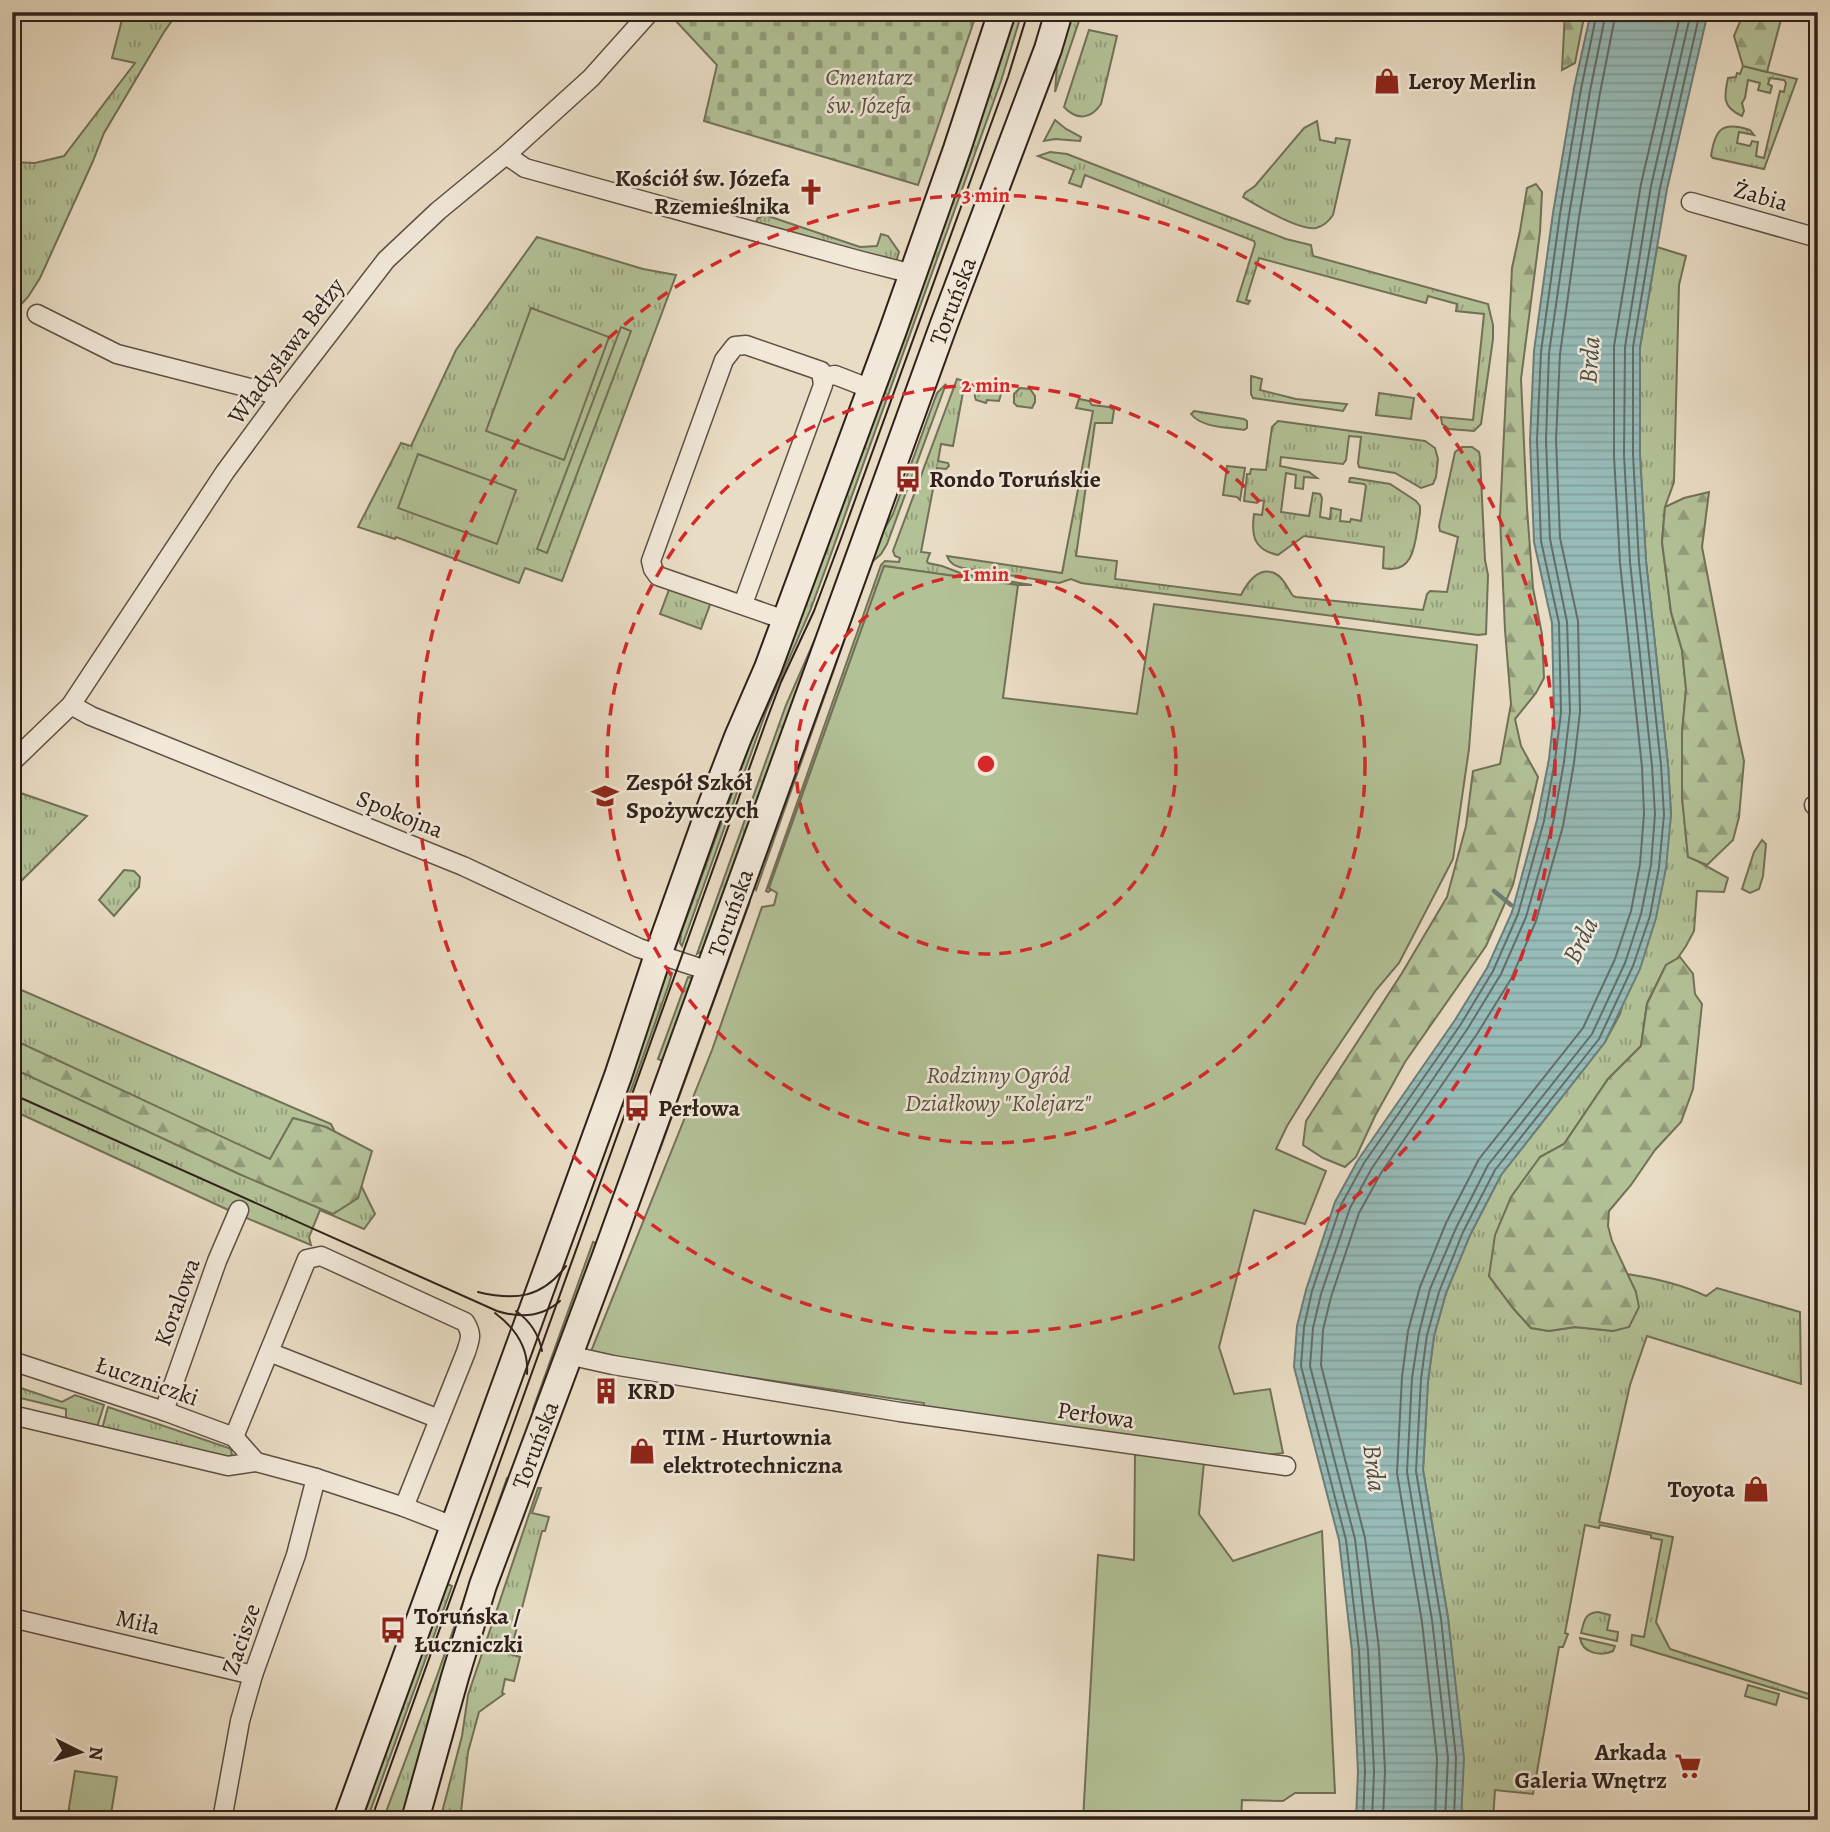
<svg xmlns="http://www.w3.org/2000/svg" width="1830" height="1832" font-family="Alegreya,serif">
<style>
.grass{fill:url(#grass-tufts);stroke:#717158;stroke-width:2}
.forest{fill:url(#forest-firs);stroke:#717158;stroke-width:2}
.cemetery{fill:url(#cemetery-stones);stroke:#717158;stroke-width:2}
.garden{fill:#b3c197;stroke:#717158;stroke-width:2}
.water{fill:url(#water-rules);stroke:#6d7d78;stroke-width:2}
.lines{fill:none;stroke-linecap:round;stroke-linejoin:round}
.shore{stroke:#636e68;stroke-width:2}
.stream{stroke:#6d7d78;stroke-width:4.5}
.minor-casing{stroke:#5e5044;stroke-width:21}
.secondary-casing{stroke:#2f211a;stroke-width:30}
.minor{stroke:#f1e8d9;stroke-width:18}
.secondary{stroke:#f1e8d9;stroke-width:26}
.tram{stroke:#2f211a;stroke-width:2}
.ring{fill:none;stroke:#d62828;stroke-width:3.5;stroke-dasharray:12 9}
.labels{text-anchor:middle;stroke-width:5;stroke-linejoin:round;paint-order:stroke}
.park-label{font-size:24px;font-style:italic;fill:#575140;stroke:#f1e8d9}
.poi-label{font-size:24px;font-weight:bold;fill:#2f211a;stroke:#f1e8d9;text-anchor:start}
.street-label{font-size:24px;fill:#2f211a;stroke:#f1e8d9}
.water-label{font-size:26px;font-style:italic;fill:#4e4f49;stroke:#f1e8d9}
.centre{fill:#d62828;stroke:#f1e8d9;stroke-width:3.5}
.ring-label{font-size:21px;text-anchor:middle;font-weight:bold;fill:#d62828;stroke:#f1e8d9;stroke-width:5;stroke-linejoin:round;paint-order:stroke}
</style>
<defs>
<pattern id="grass-tufts" width="24" height="20" patternUnits="userSpaceOnUse" patternTransform="scale(1.75)"><rect width="24" height="20" fill="#b3c197"/><path d="M3 7l-1-3M5 7V3M7 7l1-3M15 17l-1-3M17 17v-4M19 17l1-3" fill="none" stroke="#929c7a"/></pattern>
<pattern id="forest-firs" width="22" height="20" patternUnits="userSpaceOnUse" patternTransform="scale(1.75)"><rect width="22" height="20" fill="#b3c197"/><path d="M5 1l3.5 6h-7zM16 11l3.5 6h-7z" fill="#929c7a"/></pattern>
<pattern id="cemetery-stones" width="16" height="16" patternUnits="userSpaceOnUse" patternTransform="scale(1.75)"><rect width="16" height="16" fill="#b3c197"/><path d="M2 7V4a2 2 0 0 1 4 0v3zM10 15v-3a2 2 0 0 1 4 0v3z" fill="#929c7a"/></pattern>
<pattern id="water-rules" width="6" height="5" patternUnits="userSpaceOnUse" patternTransform="scale(1.75)"><rect width="6" height="5" fill="#97bbb7"/><path d="M0 2.5h6" fill="none" stroke="#82a09d"/></pattern>
</defs>
<rect width="100%" height="100%" fill="#e9dcc4"/>
<filter id="stains"><feTurbulence type="fractalNoise" baseFrequency=".00286" numOctaves="4"/><feColorMatrix values="0 0 0 0 .2 0 0 0 0 .09 0 0 0 0 .02 0 0 0 .5 -.17"/></filter>
<radialGradient id="worn" r=".72"><stop offset=".6" stop-color="#630" stop-opacity="0"/><stop offset="1" stop-color="#630" stop-opacity=".3"/></radialGradient>
<g class="grass">
<polygon points="124,12 178,12 164,32 104,133 93,161 40,278 28,297 14,312 12,311 12,162 35,163 64,156 135,63 112,58"/>
<polygon points="1012,12 1022,12 1001,81 827,565 810,611 767,709 682,946 680,943 681,933 771,687"/>
<polygon points="1073,12 1082,12 1055,92 1057,66"/>
<path d="M 1089,30 L 1117,36 L 1101,104 C 1091,119 1077,121 1064,107 Z"/>
<path d="M 1743,66 L 1797,79 L 1764,169 L 1713,158 L 1711,156 C 1715,129 1722,121 1750,130 L 1754,135 L 1739,132 L 1737,143 L 1750,146 L 1752,141 L 1758,142 L 1756,156 L 1764,158 L 1780,91 L 1784,92 L 1786,83 L 1784,80 L 1770,78 L 1768,84 L 1772,86 L 1770,93 L 1758,90 L 1760,83 L 1748,80 L 1745,98 L 1742,103 L 1744,111 L 1742,116 C 1722,107 1724,97 1728,78 L 1736,77 L 1737,73 L 1740,74 Z"/>
<polygon points="1055,120 1066,129 1081,137 1080,141 1055,139 1044,141"/>
<path d="M 1317,121 L 1320,140 L 1335,143 L 1336,138 L 1350,140 L 1333,215 C 1329,221 1324,226 1316,228 C 1299,231 1258,206 1243,197 L 1245,193 L 1255,186 L 1304,128 Z"/>
<polygon points="1050,152 1067,154 1286,239 1311,245 1313,256 1488,304 1493,325 1493,339 1481,424 1474,431 1449,429 1442,424 1441,417 1473,420 1484,314 1456,311 1457,304 1428,296 1426,303 1259,258 1246,300 1250,301 1248,304 1237,301 1255,244 1254,241 1085,175 1081,187 1069,183 1074,170 1038,156"/>
<polygon points="765,215 860,247 877,246 881,234 888,236 899,252 896,262 883,260 756,222 758,218"/>
<polygon points="537,237 643,269 676,275 562,581 525,568 519,583 396,537 395,539 358,527 401,443 411,446 456,350"/>
<path d="M 1657,247 L 1686,256 L 1679,285 L 1674,482 L 1665,507 L 1662,542 L 1671,612 L 1682,650 L 1686,689 L 1682,733 L 1682,797 L 1688,856 L 1728,878 L 1724,892 L 1697,891 L 1694,931 L 1686,946 L 1677,959 L 1666,965 L 1647,1003 L 1641,1046 L 1608,1079 L 1564,1144 L 1540,1157 L 1489,1276 L 1513,1308 L 1531,1328 L 1549,1331 L 1575,1327 L 1613,1331 L 1636,1292 L 1627,1274 C 1654,1278 1681,1284 1706,1296 L 1717,1288 L 1800,1312 L 1801,1384 L 1647,1336 L 1630,1385 L 1599,1522 L 1673,1537 L 1656,1622 L 1670,1649 L 1818,1697 L 1818,1702 L 1631,1645 L 1632,1635 L 1644,1637 L 1662,1540 L 1651,1538 L 1651,1535 L 1600,1525 L 1599,1528 L 1585,1525 L 1565,1633 L 1568,1634 L 1563,1647 L 1559,1647 L 1533,1794 L 1495,1790 L 1493,1820 L 1461,1820 L 1463,1761 L 1448,1618 L 1423,1470 L 1428,1381 L 1434,1336 L 1446,1293 L 1470,1235 L 1501,1175 L 1605,1042 L 1620,1014 L 1671,815 L 1668,765 L 1646,561 L 1640,455 L 1640,347 Z"/>
<polygon points="1251,376 1262,379 1260,390 1296,399 1347,404 1343,411 1253,398 1251,394"/>
<polygon points="957,379 961,380 964,387 953,446 941,444 938,461 948,463 949,466 946,469 937,468 921,552 930,553 927,561 928,563 942,566 963,574 1032,585 1018,585 884,566 769,888 771,890 768,892 766,891 881,565 885,561 899,562 900,558 895,556 893,551"/>
<path d="M 981,382 L 998,385 L 1001,394 L 999,401 L 987,400 L 986,403 L 976,400 C 973,394 976,385 981,382 Z"/>
<polygon points="946,384 887,544 881,554 872,562 756,890 751,882 877,542 893,514 937,393"/>
<polygon points="1020,388 1030,389 1035,396 1035,402 1032,408 1017,406 1014,403 1014,394"/>
<polygon points="1379,393 1414,398 1411,419 1376,415"/>
<path d="M 1079,399 L 1089,401 L 1092,405 L 1109,407 L 1114,410 L 1112,423 L 1095,423 L 1076,556 L 1117,561 L 1115,579 L 1241,595 C 1247,583 1259,565 1276,574 C 1283,577 1288,589 1293,596 L 1296,597 L 1423,610 L 1427,594 L 1430,591 L 1447,592 L 1458,537 L 1440,531 L 1439,526 L 1455,452 L 1462,447 L 1472,447 L 1479,452 L 1480,457 L 1485,560 L 1488,575 L 1486,634 L 1478,635 L 1081,583 L 1071,579 L 1059,583 L 963,568 C 955,566 950,564 947,556 L 1062,573 L 1093,411 L 1076,408 Z"/>
<path d="M 1194,411 L 1244,419 L 1247,421 L 1247,428 L 1244,430 C 1227,427 1202,428 1191,414 Z"/>
<path d="M 1278,421 L 1425,441 L 1435,448 L 1438,459 L 1436,477 L 1433,484 L 1421,488 L 1395,473 L 1359,467 L 1358,463 L 1361,437 L 1349,436 L 1346,460 L 1343,464 L 1281,457 L 1280,466 L 1309,472 L 1317,478 L 1304,477 L 1303,489 L 1295,488 L 1296,475 L 1286,473 L 1281,512 L 1309,516 L 1313,493 L 1320,494 L 1322,498 L 1320,517 L 1330,519 L 1331,508 L 1341,510 L 1340,521 L 1350,522 L 1351,519 L 1361,521 L 1366,486 L 1364,484 L 1349,482 L 1350,478 L 1353,478 L 1390,484 L 1416,501 L 1420,506 L 1420,513 C 1415,537 1417,576 1383,568 L 1384,547 L 1304,536 L 1278,555 C 1254,550 1251,536 1254,514 L 1262,515 L 1264,501 L 1258,500 L 1257,503 L 1244,501 L 1247,474 L 1250,474 L 1251,469 L 1266,470 L 1272,427 Z"/>
<polygon points="1227,466 1245,468 1240,500 1237,497 1223,495"/>
<polygon points="670,587 711,602 701,629 660,614"/>
<polygon points="823,621 705,949 697,954 786,705"/>
<polygon points="12,790 87,816 12,890"/>
<polygon points="1762,840 1766,844 1763,876 1759,889 1750,893 1742,889 1754,852"/>
<polygon points="124,870 134,871 140,877 139,887 114,916 99,900"/>
<polygon points="749,904 659,1152 650,1157 742,909"/>
<polygon points="665,970 672,973 669,984 625,1107 618,1104"/>
<polygon points="688,977 694,978 667,1063 658,1059"/>
<polygon points="12,986 331,1124 375,1214 364,1229 320,1210 309,1237 311,1245 237,1214 12,1110"/>
<polygon points="593,1242 601,1245 539,1411 533,1409"/>
<polygon points="12,1385 62,1402 75,1395 104,1405 97,1427 66,1420 66,1409 12,1396"/>
<polygon points="108,1407 229,1448 231,1450 232,1455 226,1458 102,1429"/>
<polygon points="507,1478 514,1481 407,1820 383,1820 438,1673"/>
<polygon points="538,1488 541,1488 532,1513 549,1517 545,1531 542,1531 510,1654 520,1657 514,1681 505,1679 502,1693 504,1694 479,1712 468,1752 460,1820 440,1820 462,1736 468,1695"/>
<polygon points="443,1582 452,1586 367,1820 363,1820 388,1732"/>
<path d="M 1598,1612 L 1610,1615 L 1607,1630 L 1618,1632 L 1617,1641 L 1581,1633 C 1584,1622 1584,1613 1598,1612 Z"/>
<path d="M 1580,1638 L 1615,1646 L 1613,1651 C 1601,1657 1582,1653 1580,1638 Z"/>
<polygon points="1748,1685 1779,1694 1776,1705 1745,1696"/>
</g>
<g class="forest">
<polygon points="1565,12 1585,12 1575,63 1562,70"/>
<polygon points="1744,12 1783,12 1767,72 1743,66 1734,36"/>
<polygon points="1536,184 1542,192 1540,232 1521,379 1527,508 1533,588 1542,634 1544,678 1536,693 1515,719 1521,746 1538,777 1513,885 1486,946 1405,1062 1375,1116 1356,1157 1345,1167 1323,1158 1303,1145 1306,1121 1402,973 1447,897 1466,826 1473,771 1500,764 1511,704 1505,630 1500,516 1512,268 1520,231 1527,188"/>
<polygon points="1709,492 1702,547 1737,729 1744,761 1739,817 1733,840 1707,865 1688,857 1682,797 1682,733 1686,689 1682,650 1671,612 1662,542 1665,507 1684,498"/>
<polygon points="1680,957 1693,974 1695,994 1702,1004 1693,1089 1681,1122 1655,1150 1631,1185 1609,1211 1608,1226 1612,1241 1636,1292 1639,1307 1629,1327 1613,1331 1575,1327 1549,1331 1531,1328 1513,1308 1489,1276 1495,1235 1511,1197 1540,1157 1564,1144 1608,1079 1641,1046 1647,1004 1666,965"/>
<polygon points="12,1039 270,1159 293,1118 326,1127 372,1151 358,1198 333,1214 239,1174 12,1068"/>
</g>
<polygon class="cemetery" points="680,12 977,12 918,185 704,121 717,65 674,19"/>
<g class="garden">
<polygon points="531,308 609,337 564,460 486,431"/>
<polygon points="621,327 631,331 547,553 537,549"/>
<polygon points="418,454 516,490 497,544 398,508"/>
<polygon points="884,566 1018,585 1003,698 1137,714 1154,604 1477,645 1469,749 1453,859 1399,963 1376,990 1316,1079 1287,1126 1276,1149 1326,1171 1305,1224 1254,1210 1219,1347 1234,1394 1270,1389 1283,1453 1249,1457 924,1409 924,1403 590,1354 712,1050 762,907 774,905 777,893 769,888"/>
<polygon points="1135,1454 1204,1462 1199,1514 1233,1561 1322,1531 1335,1793 1295,1793 1283,1801 1242,1800 1241,1820 1083,1820 1098,1555 1134,1560"/>
<polygon points="75,1771 117,1777 110,1820 67,1820"/>
</g>
<polygon class="water" points="1591,12 1708,12 1667,189 1640,347 1640,455 1646,561 1668,765 1671,815 1666,868 1656,918 1640,969 1605,1042 1501,1175 1470,1235 1446,1293 1434,1336 1428,1381 1423,1470 1448,1618 1464,1758 1461,1820 1356,1820 1358,1771 1352,1651 1339,1540 1294,1367 1297,1326 1306,1290 1335,1202 1358,1160 1455,1020 1487,968 1512,912 1537,820 1549,759 1554,713 1552,623 1534,542 1530,440 1534,351 1553,213 1574,88"/>
<g class="lines">
<g class="shore">
<polyline points="1363,1820 1365,1771 1359,1650 1346,1540 1301,1366 1304,1327 1312,1291 1341,1205 1364,1163 1461,1024 1493,971 1518,914 1544,821 1555,760 1561,713 1559,623 1541,541 1537,440 1541,352 1560,214 1581,89 1597,12"/>
<polyline points="1372,1820 1374,1771 1368,1650 1355,1539 1310,1366 1313,1328 1321,1294 1350,1208 1372,1168 1468,1028 1501,974 1526,917 1553,823 1564,762 1570,712 1567,622 1550,539 1546,440 1549,353 1569,215 1590,91 1606,12"/>
<polyline points="1383,1820 1385,1771 1379,1649 1365,1538 1321,1365 1323,1330 1331,1297 1359,1213 1381,1173 1477,1034 1511,979 1536,921 1563,826 1574,763 1580,712 1578,621 1560,538 1556,440 1560,354 1579,217 1600,93 1616,12"/>
<polyline points="1435,1820 1437,1758 1422,1622 1397,1473 1402,1377 1408,1331 1420,1287 1446,1223 1479,1159 1583,1028 1615,959 1631,911 1640,864 1644,814 1642,767 1620,563 1614,456 1614,346 1641,184 1681,12"/>
<polyline points="1445,1820 1448,1758 1432,1620 1407,1472 1412,1378 1419,1333 1430,1289 1456,1228 1488,1165 1592,1034 1625,963 1641,914 1651,865 1655,814 1652,766 1630,562 1624,455 1625,347 1651,186 1691,12"/>
<polyline points="1454,1820 1456,1758 1441,1619 1416,1471 1421,1379 1427,1335 1439,1292 1463,1232 1495,1170 1599,1039 1633,966 1650,916 1659,867 1664,815 1661,765 1639,562 1633,455 1633,347 1660,188 1700,12"/>
</g>
<polyline class="stream" points="1494,891 1511,905"/>
<g class="minor-casing">
<g id="minor">
<polyline points="506,155 525,168 858,260 913,274"/>
<polyline points="1691,202 1818,238"/>
<polyline points="37,314 117,354 281,396"/>
<polyline points="823,377 835,375 871,389"/>
<polyline points="743,604 823,385 821,371 746,345 735,346 724,360 651,561 653,569 658,576 785,620"/>
<polyline points="71,705 91,716 463,866 639,948 709,971"/>
<polyline points="12,762 71,705 225,472 281,396 386,260 438,211 506,155 591,78 650,12"/>
<polyline points="1814,805 1818,806"/>
<polyline points="269,1352 439,1419"/>
<polyline points="568,1355 613,1365 900,1412 1286,1466"/>
<polyline points="12,1361 164,1411 234,1437 256,1462"/>
<polyline points="164,1411 217,1261 239,1210"/>
<polyline points="12,1415 228,1466 256,1462 316,1478 404,1507 453,1526"/>
<path d="M 234,1437 L 307,1259 L 321,1256 L 465,1322 C 473,1335 470,1339 466,1352 L 404,1507"/>
<polyline points="12,1618 253,1675"/>
<polyline points="222,1820 240,1721 253,1675 296,1555 316,1478"/>
</g>
</g>
<g class="secondary-casing">
<g id="secondary">
<polyline points="347,1820 618,1076 658,955 709,812 738,737 768,668 893,330 957,149 1002,12"/>
<path id="s1" d="M 415,1820 L 455,1677 L 483,1585 L 606,1256 L 944,324 L 1048,49 L 1059,12"/>
</g>
</g>
<use href="#minor" class="minor"/>
<use href="#secondary" class="secondary"/>
<g class="tram">
<path d="M 12,1094 L 497,1311 C 519,1318 542,1317 560,1301"/>
<path d="M 478,1292 C 515,1301 542,1298 566,1266"/>
<path d="M 516,1311 C 530,1321 539,1335 542,1351"/>
<path d="M 495,1313 C 515,1328 529,1348 527,1374"/>
<polyline points="371,1820 767,719 781,682 814,611 842,536 1008,77 1028,12"/>
</g>
</g>
<g class="ring">
<circle cx="986" cy="764" r="190"/>
<circle cx="986" cy="764" r="379"/>
<circle cx="986" cy="764" r="569"/>
</g>
<defs>
<g id="shop-bare" transform="scale(2.1)"><path d="M-5-2.5h2.3a2.7 3.5 0 0 1 5.4 0H5L5.5 6h-11ZM-1.5-2.5h3a1.5 2.3 0 0 0-3 0Z" fill="#8f2418" stroke="#f1e8d9" stroke-width="2.5" paint-order="stroke"/></g>
<g id="church-bare" transform="scale(2.1)"><path d="M-1.2-6h2.4v3.5h3.3v2.4h-3.3V6h-2.4V-.1h-3.3v-2.4h3.3Z" fill="#8f2418" stroke="#f1e8d9" stroke-width="2.5" paint-order="stroke"/></g>
<g id="bus-bare" transform="scale(2.1)"><path d="M-5-6H5V4H4V6H2V4H-2V6H-4V4H-5ZM-3.5-4V0h7V-4ZM-3.5 1.2v1.5H-2V1.2ZM2 1.2v1.5H3.5V1.2Z" fill="#8f2418" stroke="#f1e8d9" stroke-width="2.5" paint-order="stroke"/></g>
<g id="school-bare" transform="scale(2.1)"><path d="M0-5L7-2L0 1L-7-2ZM-4 1L0 2.5L4 1V4Q0 6-4 4Z" fill="#8f2418" stroke="#f1e8d9" stroke-width="2.5" paint-order="stroke"/></g>
<g id="building-bare" transform="scale(2.1)"><path d="M-4-6H4V6H1V3H-1V6H-4ZM-2.5-4.3h1.7v1.8h-1.7ZM.8-4.3h1.7v1.8H.8ZM-2.5-1h1.7V.8h-1.7ZM.8-1h1.7V.8H.8Z" fill="#8f2418" stroke="#f1e8d9" stroke-width="2.5" paint-order="stroke"/></g>
<g id="supermarket-bare" transform="scale(2.1)"><path d="M-6-5.5h2.5l.6 2H6L4.5 2H-2.5L-4.4-4H-6ZM-1.5 3.2a1.3 1.3 0 1 0 .1 0ZM3 3.2a1.3 1.3 0 1 0 .1 0Z" fill="#8f2418" stroke="#f1e8d9" stroke-width="2.5" paint-order="stroke"/></g>
</defs>
<g fill-rule="evenodd">
<use href="#shop-bare" x="1387" y="81"/>
<use href="#church-bare" x="811" y="192"/>
<use href="#bus-bare" x="908" y="479"/>
<use href="#school-bare" x="605" y="796"/>
<use href="#bus-bare" x="637" y="1108"/>
<use href="#building-bare" x="606" y="1391"/>
<use href="#shop-bare" x="642" y="1451"/>
<use href="#shop-bare" x="1756" y="1489"/>
<use href="#bus-bare" x="393" y="1630"/>
<use href="#supermarket-bare" x="1688" y="1766"/>
</g>
<g class="labels">
<g class="park-label">
<text x="869" y="85">Cmentarz<tspan x="869" dy="28">św. Józefa</tspan></text>
<text x="998" y="1083">Rodzinny Ogród<tspan x="998" dy="28">Działkowy "Kolejarz"</tspan></text>
</g>
<g class="poi-label">
<text x="1408" y="89">Leroy Merlin</text>
<text x="790" y="186" text-anchor="end">Kościół św. Józefa<tspan x="790" dy="28">Rzemieślnika</tspan></text>
<text x="929" y="487">Rondo Toruńskie</text>
<text x="626" y="790">Zespół Szkół<tspan x="626" dy="28">Spożywczych</tspan></text>
<text x="658" y="1116">Perłowa</text>
<text x="627" y="1399">KRD</text>
<text x="663" y="1445">TIM - Hurtownia<tspan x="663" dy="28">elektrotechniczna</tspan></text>
<text x="1735" y="1497" text-anchor="end">Toyota</text>
<text x="414" y="1624">Toruńska /<tspan x="414" dy="28">Łuczniczki</tspan></text>
<text x="1667" y="1760" text-anchor="end">Arkada<tspan x="1667" dy="28">Galeria Wnętrz</tspan></text>
</g>
<g class="street-label">
<text transform="translate(1761 196) rotate(16)" y="8">Żabia</text>
<text dy="8" stroke="none"><textPath href="#s1" startOffset="1612">Toruńska</textPath></text>
<text transform="translate(286 351) rotate(-53)" y="8">Władysława Bełzy</text>
<text transform="translate(400 814) rotate(22)" y="8">Spokojna</text>
<text dy="8" stroke="none"><textPath href="#s1" startOffset="961">Toruńska</textPath></text>
<text transform="translate(177 1302) rotate(-70)" y="8">Koralowa</text>
<text transform="translate(147 1381) rotate(19)" y="8">Łuczniczki</text>
<text transform="translate(1096 1415) rotate(8)" y="8">Perłowa</text>
<text dy="8" stroke="none"><textPath href="#s1" startOffset="394">Toruńska</textPath></text>
<text transform="translate(138 1622) rotate(13)" y="8">Miła</text>
<text transform="translate(241 1639) rotate(-71)" y="8">Zacisze</text>
</g>
<g class="water-label">
<text transform="translate(1589 360) rotate(-86)" y="9">Brda</text>
<text transform="translate(1580 940) rotate(-63)" y="9">Brda</text>
<text transform="translate(1375 1468) rotate(83)" y="9">Brda</text>
</g>
</g>
<circle cx="986" cy="764" r="10" class="centre"/>
<g class="ring-label">
<text x="986" y="202">3 min</text>
<text x="986" y="392">2 min</text>
<text x="986" y="581">1 min</text>
</g>
<rect width="1830" height="1832" fill="none" stroke="#e9dcc4" stroke-width="42"/>
<rect x="14" y="14" width="1802" height="1804" fill="none" stroke="#2f211a" stroke-width="3.5"/>
<rect x="21" y="21" width="1788" height="1790" fill="none" stroke="#2f211a" stroke-width="2"/>
<g transform="translate(80 1752) rotate(95)" stroke="#f1e8d9" stroke-width="5" paint-order="stroke">
<path d="M0-5L12 26L0 18L-12 26Z" fill="#2f211a"/>
<text y="-10" font-size="19" font-weight="bold" text-anchor="middle" fill="#2f211a">N</text>
</g>
<rect width="100%" height="100%" filter="url(#stains)"/>
<rect width="100%" height="100%" fill="url(#worn)"/>
</svg>
